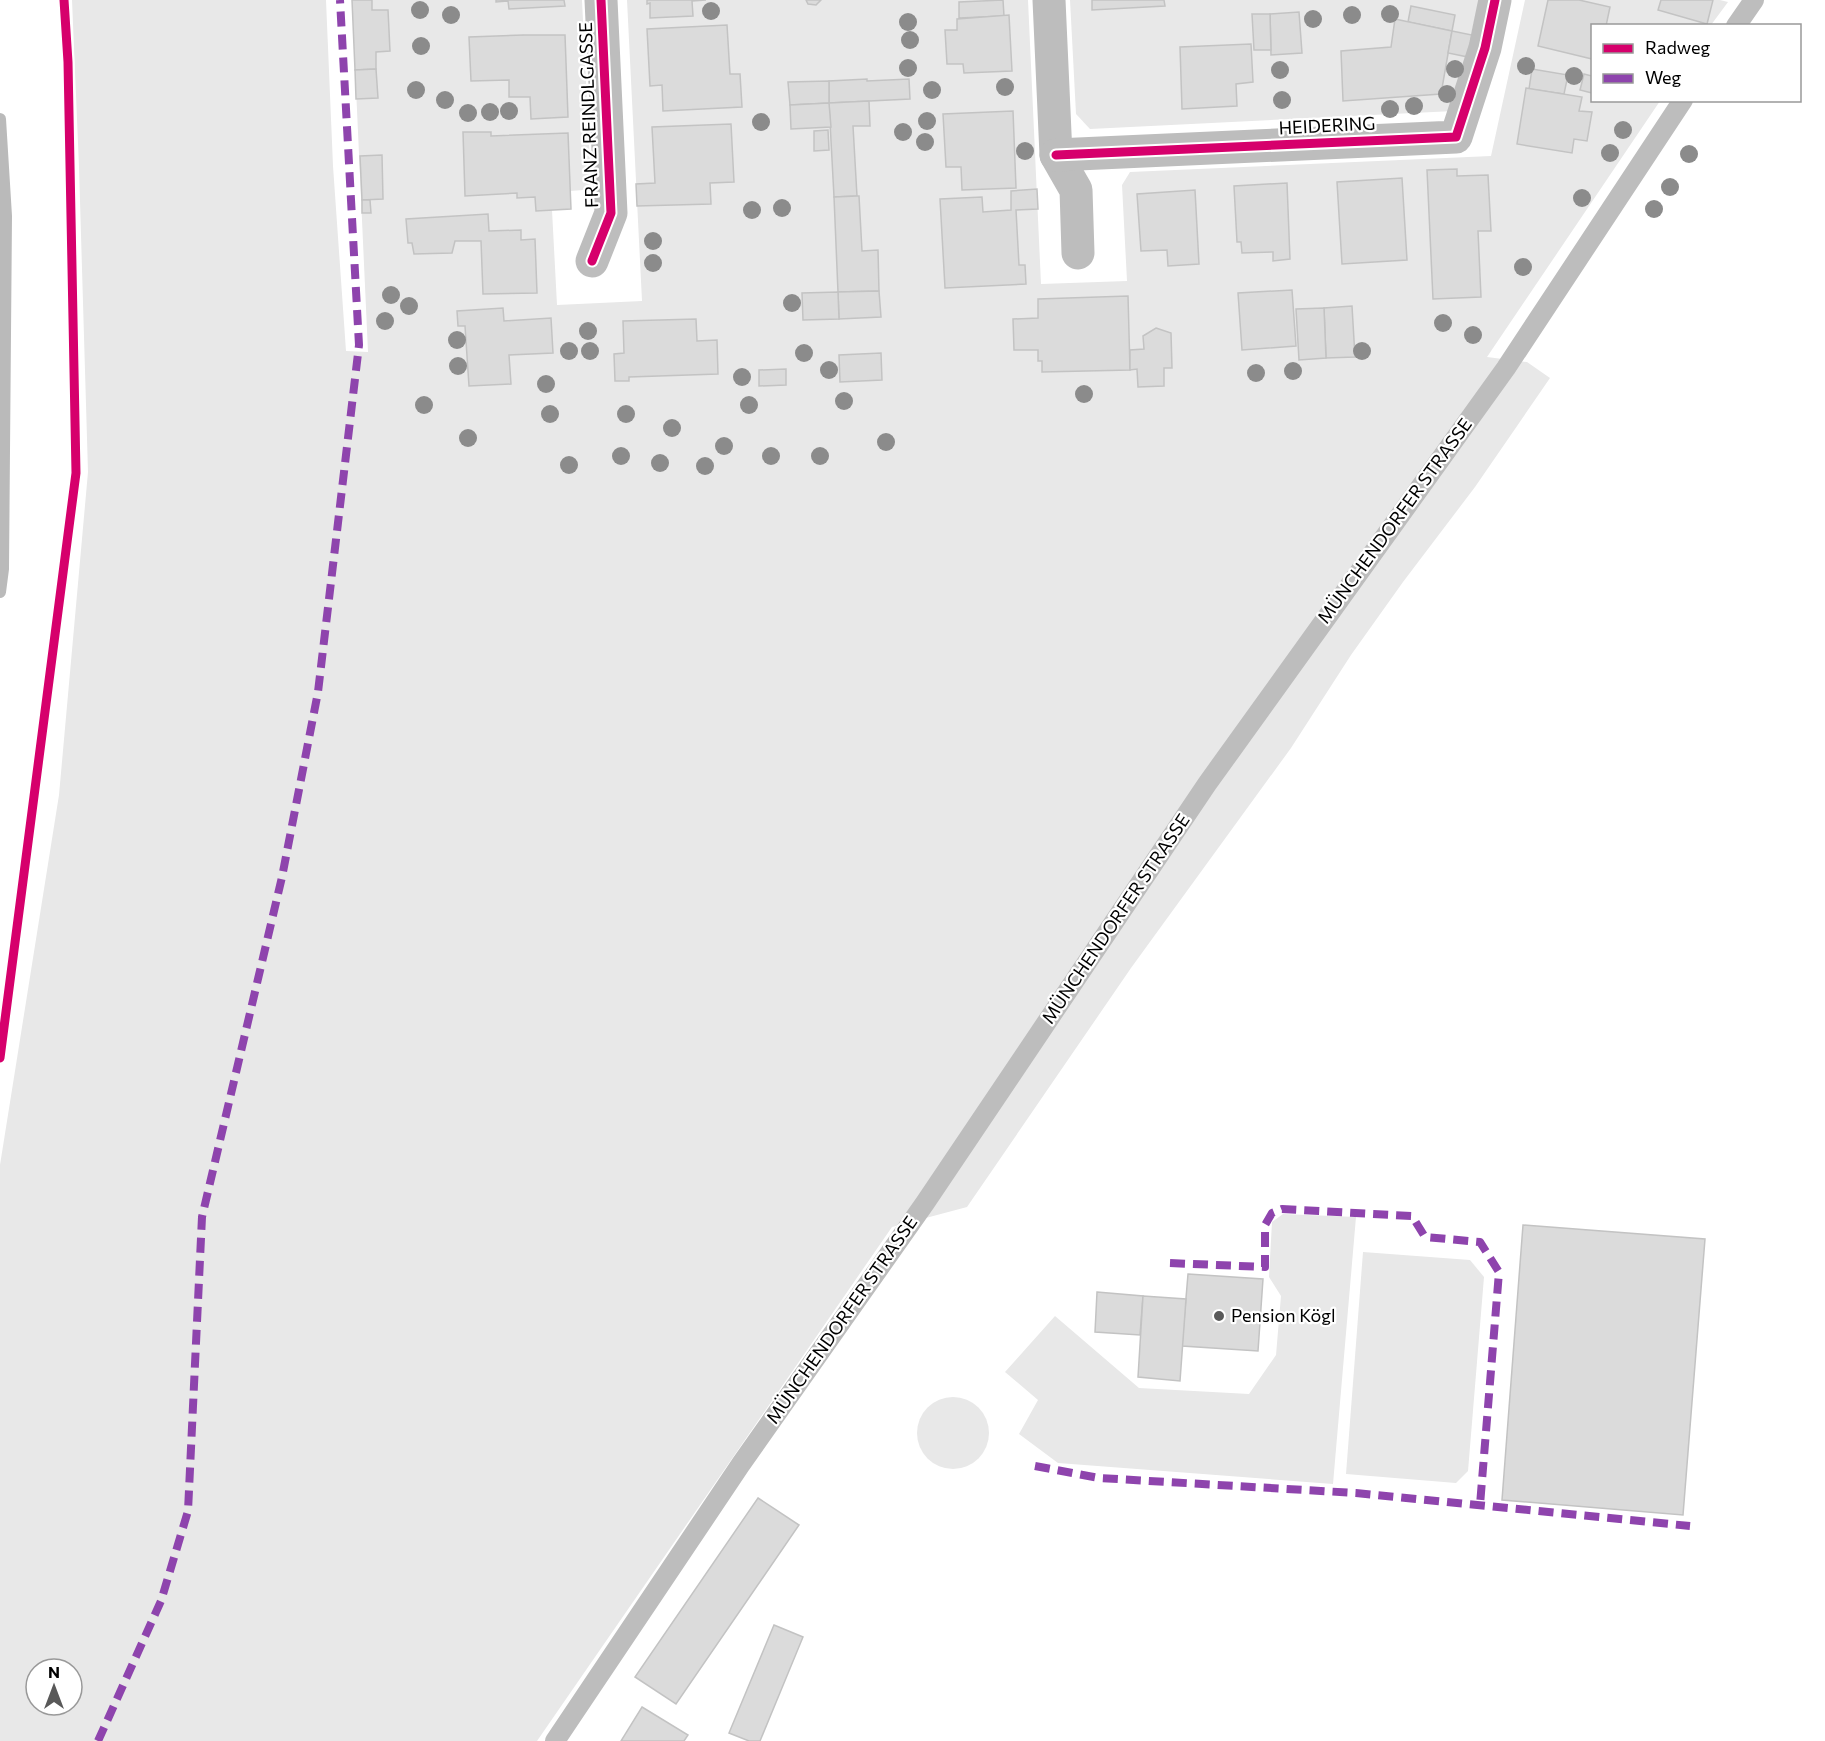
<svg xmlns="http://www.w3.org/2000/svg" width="1825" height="1741" font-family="Commissioner,sans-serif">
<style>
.green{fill:#e8e8e8;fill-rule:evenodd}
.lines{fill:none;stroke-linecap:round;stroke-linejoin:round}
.stream{stroke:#bababa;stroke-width:12}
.building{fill:#dbdbdb;stroke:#c3c3c3;stroke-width:1.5}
.lane{stroke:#bdbdbd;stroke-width:20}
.street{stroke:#bdbdbd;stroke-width:33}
.quiet{stroke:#8e44ad;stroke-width:8;stroke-dasharray:15 8;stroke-linecap:butt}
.cycleway-casing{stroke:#fff;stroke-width:13}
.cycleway{stroke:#d6006c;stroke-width:9}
.tree{fill:#8b8b8b}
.poi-dot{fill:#595959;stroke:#fff;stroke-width:2}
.labels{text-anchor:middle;stroke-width:4.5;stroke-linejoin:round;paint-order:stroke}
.street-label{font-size:18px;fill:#000;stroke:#fff}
.poi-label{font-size:18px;fill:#000;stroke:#fff;text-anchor:start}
</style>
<rect width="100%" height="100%" fill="#fff"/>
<g class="green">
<path d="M 72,0 L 326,0 L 333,166 L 346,351 L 368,352 L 352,0 L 582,0 L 591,185 L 583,190 L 570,191 L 571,209 L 552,210 L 557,305 L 642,301 L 627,0 L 1028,0 L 1041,284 L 1127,281 L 1122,185 L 1130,172 L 1491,156 L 1525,0 L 1720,0 L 1728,2 L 1711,25 L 1592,26 L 1592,100 L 1660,101 L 1487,357 L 1527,362 L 1550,378 L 1475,487 L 1403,582 L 1351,655 L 1291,748 L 1131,968 L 967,1207 L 892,1227 L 537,1741 L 0,1741 L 0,1165 L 59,795 L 88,472 L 79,167 ZM 36,1669 L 72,1669 L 72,1705 L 36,1705 Z"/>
<polygon points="1070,0 1479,0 1454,111 1090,129 1076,114"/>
<polygon points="1283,1214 1356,1217 1333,1484 1058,1463 1019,1434 1038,1400 1005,1372 1055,1316 1139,1388 1249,1394 1276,1355 1281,1296 1269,1277 1272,1222"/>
<polygon points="1363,1252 1470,1260 1484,1277 1468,1471 1456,1483 1346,1474"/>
<circle cx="953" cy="1433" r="36"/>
</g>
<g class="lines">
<polyline class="stream" points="0,119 6,216 3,569 0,592"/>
</g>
<g class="building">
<polygon points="352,0 372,0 372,10 388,10 390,51 376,52 376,69 355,70"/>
<polygon points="496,0 564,0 565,6 509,9 508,1 496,2"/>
<polygon points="647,0 706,0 692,1 693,16 650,18 650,3 647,4"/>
<polygon points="806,0 821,0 816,5 808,4"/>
<polygon points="1003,0 1004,16 959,18 959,2"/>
<polygon points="1092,0 1164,0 1165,6 1092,10"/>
<polygon points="1548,0 1579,0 1610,7 1606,26 1592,26 1592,59 1538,46"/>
<polygon points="1661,0 1713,0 1707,24 1658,10"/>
<polygon points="1411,6 1455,15 1452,31 1408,22"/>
<polygon points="1299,12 1302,53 1271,55 1270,14"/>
<polygon points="1252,14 1270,14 1271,50 1254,50"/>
<polygon points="1009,15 1012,71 964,73 963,64 947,64 945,30 957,30 957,19"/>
<polygon points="1395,19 1452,31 1441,94 1343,101 1341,51 1391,47"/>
<polygon points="727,25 730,74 740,74 742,107 663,111 662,85 650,86 647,29"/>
<polygon points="1452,31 1472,35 1468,57 1448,53"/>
<polygon points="524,35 565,35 568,117 531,119 530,97 509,97 509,80 471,81 469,37"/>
<polygon points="1251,44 1253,82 1236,84 1237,106 1182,109 1180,47"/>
<polygon points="376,69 378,98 356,99 355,70"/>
<polygon points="1532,69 1568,75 1564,94 1529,89"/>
<polygon points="1584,74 1592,76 1592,93 1580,90"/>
<polygon points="867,79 867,81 909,79 910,99 829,103 829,81"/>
<polygon points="829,81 829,103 790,105 788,82"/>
<polygon points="1526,88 1582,97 1579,111 1592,112 1587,141 1574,139 1572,153 1517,144"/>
<polygon points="869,101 870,126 853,126 857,196 834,197 829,103"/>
<polygon points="829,103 831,127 791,129 790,105"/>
<polygon points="1013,111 1016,188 962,190 961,167 946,167 943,114"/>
<polygon points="731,124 734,182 710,183 711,204 637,206 636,184 655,183 652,127"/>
<polygon points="828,130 829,150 814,151 814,131"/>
<polygon points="463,132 491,132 491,136 568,133 571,209 536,211 535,197 517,198 517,193 465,196"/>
<polygon points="382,155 383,199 362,200 360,156"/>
<polygon points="1457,169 1457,176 1488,175 1491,231 1478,231 1481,297 1433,299 1427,170"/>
<polygon points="1402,178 1407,260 1342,264 1337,182"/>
<polygon points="1287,183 1290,259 1273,261 1273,252 1242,253 1241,242 1237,242 1234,186"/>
<polygon points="1037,189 1038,209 1016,210 1019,265 1025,265 1026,284 945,288 940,199 982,197 983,212 1011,210 1011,191"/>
<polygon points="1195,190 1199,264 1168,266 1167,250 1141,251 1137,194"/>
<polygon points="857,196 859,196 862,251 878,250 879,291 838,292 834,197"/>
<polygon points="362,200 370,200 371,213 362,213"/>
<polygon points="488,214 489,231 521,230 521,240 535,239 537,293 483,294 481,241 455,241 452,253 414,254 412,243 408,243 406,219"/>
<polygon points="1292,290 1296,346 1242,350 1238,293"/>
<polygon points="879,291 881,317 839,319 838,292"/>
<polygon points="838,292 839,319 803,320 802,293"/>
<polygon points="1128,296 1130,370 1042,372 1042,361 1038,361 1038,350 1014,350 1013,319 1038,318 1038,299"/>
<polygon points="1352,306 1355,357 1326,358 1324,308"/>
<polygon points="503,308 504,321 551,318 553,353 509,355 511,384 469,386 465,326 458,326 457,311"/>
<polygon points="1324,308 1326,358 1299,360 1296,309"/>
<polygon points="696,319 697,341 717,340 718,374 629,377 629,381 615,381 614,354 624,353 623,321"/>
<polygon points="1156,328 1171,333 1172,368 1164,368 1164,386 1138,387 1137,369 1130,370 1130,350 1144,349 1143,336"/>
<polygon points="881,353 882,380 840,382 839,355"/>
<polygon points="786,369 786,385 759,386 759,370"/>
<polygon points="1523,1225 1705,1239 1683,1515 1502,1500"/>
<polygon points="1188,1274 1263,1279 1258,1351 1182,1346"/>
<polygon points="1097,1292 1143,1296 1140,1335 1095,1332"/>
<polygon points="1143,1296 1186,1299 1180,1381 1138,1377"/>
<polygon points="758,1498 799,1525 676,1704 635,1677"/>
<polygon points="774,1625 803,1637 760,1741 749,1741 729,1733"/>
<polygon points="642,1707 688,1735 684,1741 621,1741"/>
</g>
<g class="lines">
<g class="lane">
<polyline points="1736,26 1754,0"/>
<polyline points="555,1741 741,1464 925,1203 1207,784 1506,368 1683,100"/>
</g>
<g class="street">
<polyline points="1049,0 1056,155 1076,190 1078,253"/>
<polyline points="1056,155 1456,137 1485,48 1495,0"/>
<polyline points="592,261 611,213 601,0"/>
</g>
<g class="quiet">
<polyline points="1170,1263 1265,1267 1265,1225 1272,1213 1282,1209 1412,1216 1425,1237 1480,1242 1499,1272 1480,1505"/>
<polyline points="1035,1466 1099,1478 1356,1493 1690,1526"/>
<polyline points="98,1741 161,1601 188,1511 202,1217 282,877 318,692 359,345 340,0"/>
</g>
<g class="cycleway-casing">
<g id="cycleway">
<polyline points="1056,155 1456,137 1485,48 1495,0"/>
<polyline points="592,261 611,213 601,0"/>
<polyline points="0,1058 76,473 68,62 64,0"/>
</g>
</g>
<use href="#cycleway" class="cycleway"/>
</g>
<g class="tree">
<circle cx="420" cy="10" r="9"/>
<circle cx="711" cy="11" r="9"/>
<circle cx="1390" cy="14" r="9"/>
<circle cx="451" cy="15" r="9"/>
<circle cx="1352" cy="15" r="9"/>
<circle cx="1313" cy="19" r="9"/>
<circle cx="908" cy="22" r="9"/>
<circle cx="910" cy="40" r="9"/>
<circle cx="421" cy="46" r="9"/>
<circle cx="1526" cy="66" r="9"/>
<circle cx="908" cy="68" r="9"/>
<circle cx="1455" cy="69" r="9"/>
<circle cx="1280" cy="70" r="9"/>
<circle cx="1574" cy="76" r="9"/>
<circle cx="1005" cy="87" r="9"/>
<circle cx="416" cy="90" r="9"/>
<circle cx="932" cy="90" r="9"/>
<circle cx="1447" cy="94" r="9"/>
<circle cx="445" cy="100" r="9"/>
<circle cx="1282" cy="100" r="9"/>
<circle cx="1414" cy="106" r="9"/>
<circle cx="1390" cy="109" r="9"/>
<circle cx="509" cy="111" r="9"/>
<circle cx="490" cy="112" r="9"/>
<circle cx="468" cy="113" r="9"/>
<circle cx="927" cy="121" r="9"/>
<circle cx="761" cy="122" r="9"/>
<circle cx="1623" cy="130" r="9"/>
<circle cx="903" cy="132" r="9"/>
<circle cx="925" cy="142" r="9"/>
<circle cx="1025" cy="151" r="9"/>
<circle cx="1610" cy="153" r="9"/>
<circle cx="1689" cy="154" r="9"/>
<circle cx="1670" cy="187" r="9"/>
<circle cx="1582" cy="198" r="9"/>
<circle cx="782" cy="208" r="9"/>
<circle cx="1654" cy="209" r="9"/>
<circle cx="752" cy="210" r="9"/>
<circle cx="653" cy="241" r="9"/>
<circle cx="653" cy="263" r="9"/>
<circle cx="1523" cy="267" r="9"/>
<circle cx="391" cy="295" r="9"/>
<circle cx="792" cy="303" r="9"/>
<circle cx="409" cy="306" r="9"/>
<circle cx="385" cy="321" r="9"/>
<circle cx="1443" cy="323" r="9"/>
<circle cx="588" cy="331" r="9"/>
<circle cx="1473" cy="335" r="9"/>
<circle cx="457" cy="340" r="9"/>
<circle cx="569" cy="351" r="9"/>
<circle cx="590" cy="351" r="9"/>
<circle cx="1362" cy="351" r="9"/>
<circle cx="804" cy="353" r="9"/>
<circle cx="458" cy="366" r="9"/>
<circle cx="829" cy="370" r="9"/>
<circle cx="1293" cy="371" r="9"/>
<circle cx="1256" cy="373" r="9"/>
<circle cx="742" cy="377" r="9"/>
<circle cx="546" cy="384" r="9"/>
<circle cx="1084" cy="394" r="9"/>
<circle cx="844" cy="401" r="9"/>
<circle cx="424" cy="405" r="9"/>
<circle cx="749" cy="405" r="9"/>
<circle cx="550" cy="414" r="9"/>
<circle cx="626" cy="414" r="9"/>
<circle cx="672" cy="428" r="9"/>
<circle cx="468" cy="438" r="9"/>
<circle cx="886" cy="442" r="9"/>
<circle cx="724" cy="446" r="9"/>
<circle cx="621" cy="456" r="9"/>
<circle cx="771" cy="456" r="9"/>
<circle cx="820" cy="456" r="9"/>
<circle cx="660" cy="463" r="9"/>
<circle cx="569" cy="465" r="9"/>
<circle cx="705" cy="466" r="9"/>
</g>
<circle class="poi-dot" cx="1219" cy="1316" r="6"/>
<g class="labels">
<g class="street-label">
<text transform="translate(589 115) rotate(-92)" y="6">FRANZ REINDLGASSE</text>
<text transform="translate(1327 126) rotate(-3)" y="6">HEIDERING</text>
<text transform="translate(1395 521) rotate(-54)" y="6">MÜNCHENDORFER STRASSE</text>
<text transform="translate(1116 919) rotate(-56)" y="6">MÜNCHENDORFER STRASSE</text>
<text transform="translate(842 1320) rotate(-55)" y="6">MÜNCHENDORFER STRASSE</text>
</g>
<g class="poi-label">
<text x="1231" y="1322">Pension Kögl</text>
</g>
</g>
<rect x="1591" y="24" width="210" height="78" fill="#ffffff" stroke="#999999" stroke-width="1.5"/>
<rect x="1603" y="44" width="30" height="9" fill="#d6006c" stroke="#999999" stroke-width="1.5"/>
<text x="1645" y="54" font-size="18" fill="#000000">Radweg</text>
<rect x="1603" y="74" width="30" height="9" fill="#8e44ad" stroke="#999999" stroke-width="1.5"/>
<text x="1645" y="84" font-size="18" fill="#000000">Weg</text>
<g transform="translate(54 1687)"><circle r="28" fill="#ffffff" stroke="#999999" stroke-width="1.5"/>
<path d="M0-4.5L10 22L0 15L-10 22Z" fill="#595959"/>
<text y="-9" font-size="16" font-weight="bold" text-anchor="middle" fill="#000000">N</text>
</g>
</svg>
